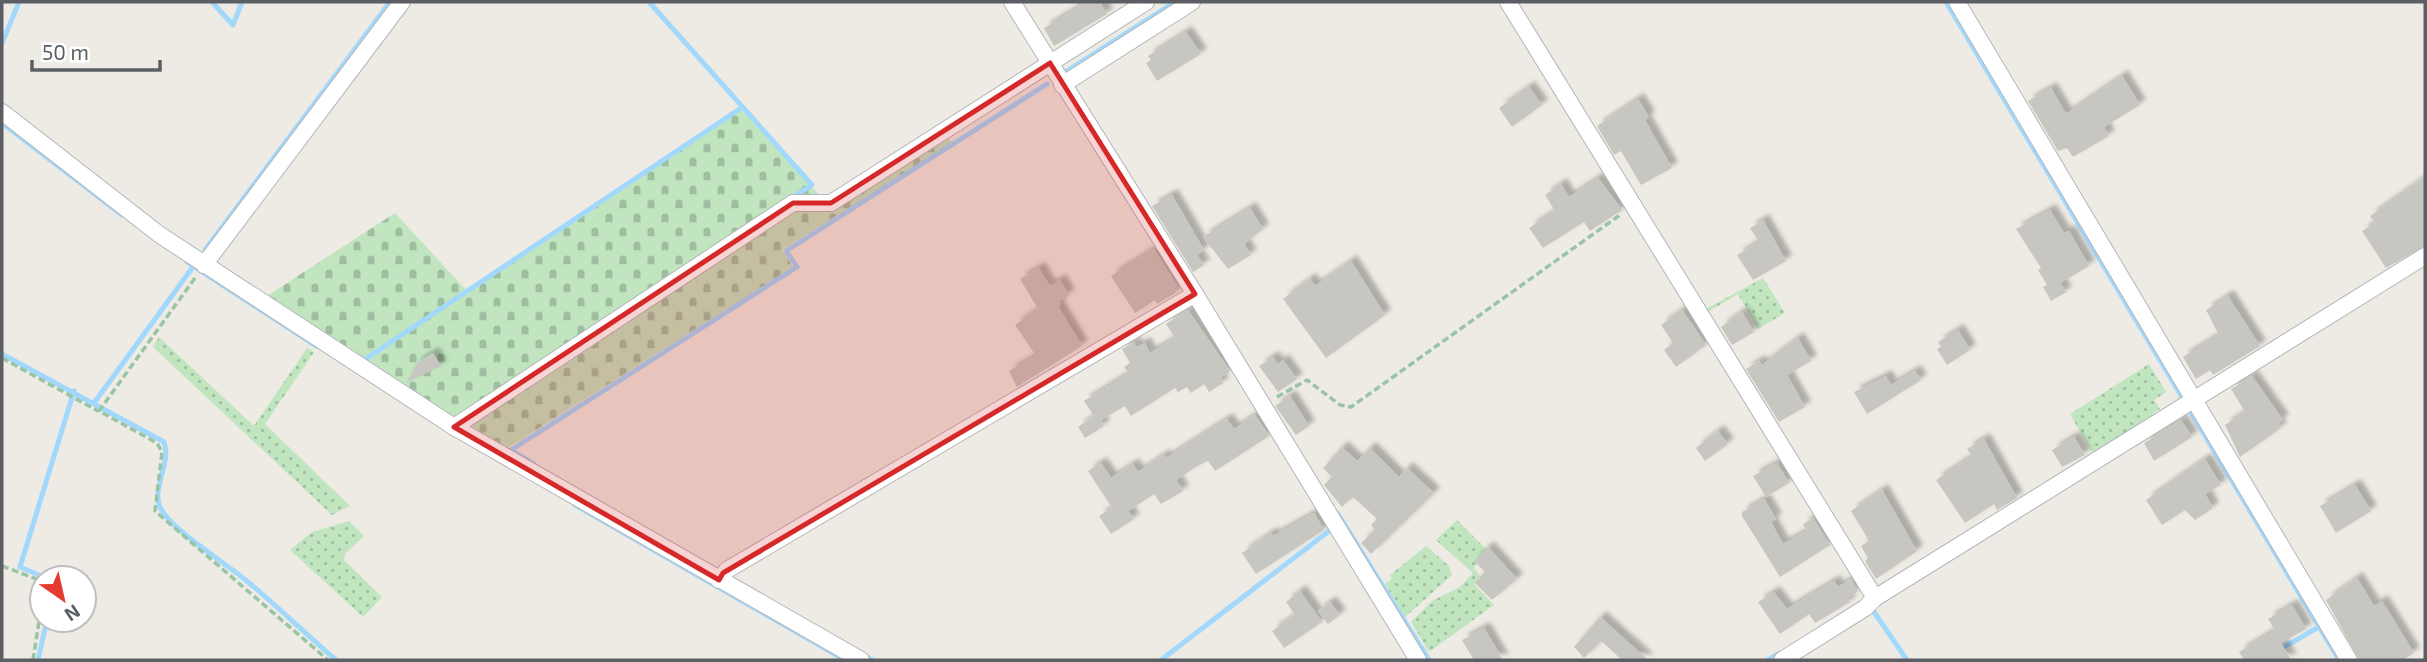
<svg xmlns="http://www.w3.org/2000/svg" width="2427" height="662" font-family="'Exo 2',sans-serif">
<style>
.grass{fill:url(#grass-dots)}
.cemetery{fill:url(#cemetery-stones)}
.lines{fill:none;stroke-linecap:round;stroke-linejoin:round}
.stream{stroke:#a3d8fd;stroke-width:5}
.building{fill:#c8c6c0;filter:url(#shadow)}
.street-casing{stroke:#b3b6ba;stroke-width:18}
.path{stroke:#99c5a4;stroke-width:3.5;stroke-dasharray:7 3.5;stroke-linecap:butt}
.street{stroke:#fff;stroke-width:16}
.marked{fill:#d62828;fill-opacity:0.2;stroke:#d62828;stroke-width:5;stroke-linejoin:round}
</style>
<defs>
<pattern id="grass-dots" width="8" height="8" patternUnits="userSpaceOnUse" patternTransform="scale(1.75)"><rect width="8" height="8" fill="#c0e5bf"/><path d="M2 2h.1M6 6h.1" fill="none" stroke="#9fbd9f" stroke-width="1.8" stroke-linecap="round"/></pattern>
<pattern id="cemetery-stones" width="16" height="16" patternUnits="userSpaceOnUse" patternTransform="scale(1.75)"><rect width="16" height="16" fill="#c0e5bf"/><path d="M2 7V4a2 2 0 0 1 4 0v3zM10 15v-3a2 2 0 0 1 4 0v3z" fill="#9fbd9f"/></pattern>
<filter id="shadow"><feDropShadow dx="6" dy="-6" stdDeviation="2" flood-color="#0004"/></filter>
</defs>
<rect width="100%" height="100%" fill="#edebe3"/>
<g class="grass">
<polygon points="1763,278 1785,313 1758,329 1738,294 1706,313 1704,310"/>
<polygon points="159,337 254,426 307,348 314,352 265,424 350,506 332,515 153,347"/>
<polygon points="2149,364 2166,392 2154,400 2160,409 2153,413 2156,419 2096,452 2091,451 2070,414"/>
<polygon points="1457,520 1488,551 1474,568 1481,578 1474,584 1494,605 1429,652 1411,622 1432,601 1460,587 1473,573 1436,540"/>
<polygon points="349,521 364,536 345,554 344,560 382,597 363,617 290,550 312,532"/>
<polygon points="1426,546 1449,566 1452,575 1405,617 1385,584 1392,579 1390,575"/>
</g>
<polygon class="cemetery" points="739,107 831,208 945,133 952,143 782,250 793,267 506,449 453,419 267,296 395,213 466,290"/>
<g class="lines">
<g class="stream">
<polyline points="212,2 233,25 242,2"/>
<polyline points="649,2 812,185 793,197"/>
<polyline points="1946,2 2339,660"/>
<polyline points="2,43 19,2"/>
<polyline points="1062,74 1175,2"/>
<polyline points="2,123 122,215"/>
<polyline points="205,250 390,2"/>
<polyline points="187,262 316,346"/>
<path d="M 2,354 L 164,442 C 172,463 150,490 161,509 C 174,532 226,563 248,582 C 278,607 306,634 336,660"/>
<polyline points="364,360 741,108"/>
<polyline points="94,403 195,264"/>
<polyline points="534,464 511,450 797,267 786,251 1047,84"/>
<polyline points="575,505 845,660"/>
<polyline points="1338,514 1429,660"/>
<polyline points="46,578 20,567 74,391"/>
<polyline points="1874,612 1907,660"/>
<polyline points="2279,650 2319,627"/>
<polyline points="863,655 872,660"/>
<polyline points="38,660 47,620"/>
<polyline points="1161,660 1329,531"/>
<polyline points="1768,660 1780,653"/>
</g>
</g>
<g class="building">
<polygon points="1076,2 1100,2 1107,14 1054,46 1044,28 1079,7"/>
<polygon points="1186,32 1201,54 1157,81 1146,63 1151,60 1148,56"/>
<polygon points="2122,76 2140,105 2104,127 2109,136 2073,157 2067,148 2058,151 2028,101 2051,88 2066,114"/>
<polygon points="1529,87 1542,105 1512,127 1499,108"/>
<polygon points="1638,99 1649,117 1645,120 1672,168 1641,185 1621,151 1614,155 1597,126"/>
<polygon points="2425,177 2425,246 2386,268 2362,231 2375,223 2370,216"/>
<polygon points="1598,178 1622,210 1590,231 1584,222 1543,248 1529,228 1555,211 1545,195 1561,184 1569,197"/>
<polygon points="1172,195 1204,250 1197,255 1204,265 1193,272 1152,206"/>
<polygon points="1250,208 1263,229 1244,244 1251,255 1228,269 1203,237"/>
<polygon points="2050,210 2064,233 2069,231 2089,266 2060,283 2066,292 2051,301 2043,287 2047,285 2038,270 2041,268 2016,229"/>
<polygon points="1763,220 1786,261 1753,280 1737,255 1759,242 1750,228"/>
<polygon points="1154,249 1177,286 1174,288 1177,292 1157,304 1155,300 1135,313 1111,276"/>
<polygon points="1351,261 1385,315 1326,358 1283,299 1310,279 1315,286"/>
<polygon points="1039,268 1050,286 1060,280 1069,295 1059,301 1061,304 1058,306 1082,346 1017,387 1009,371 1036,356 1015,325 1038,309 1020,279"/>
<polygon points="2228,296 2260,346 2213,375 2210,370 2196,379 2183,357 2219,335 2206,310"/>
<polygon points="1188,310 1230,371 1220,378 1223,383 1209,392 1204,384 1191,393 1187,387 1178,392 1175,388 1131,416 1125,406 1101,420 1104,426 1085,438 1078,427 1094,416 1084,401 1129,373 1124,367 1130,363 1122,349 1134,342 1137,347 1145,343 1150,353 1175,338 1166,324"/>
<polygon points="1682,310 1706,345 1676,367 1664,350 1673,343 1661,325"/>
<polygon points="1742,312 1754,332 1732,345 1721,327"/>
<polygon points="1958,330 1970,350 1947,365 1937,349 1941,347 1938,342"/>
<polygon points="1798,338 1811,361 1787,375 1805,407 1779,422 1746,369 1759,361 1762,365"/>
<polygon points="433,353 441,366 406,383 418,362"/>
<polygon points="1273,357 1278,364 1283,360 1297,379 1278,392 1259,366"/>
<polygon points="1915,371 1921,380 1867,414 1854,392 1886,376 1891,385"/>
<polygon points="2252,376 2283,420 2278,423 2281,428 2240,457 2225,425 2245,412 2231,389"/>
<polygon points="1290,396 1309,426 1296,435 1275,406"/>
<polygon points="1255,415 1269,436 1215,471 1208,461 1199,465 1176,480 1183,491 1161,504 1154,494 1128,511 1134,519 1111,534 1099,516 1112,508 1088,471 1101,463 1111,478 1133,464 1138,472 1164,455 1166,458 1227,419 1234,429"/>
<polygon points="2181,420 2192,437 2154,461 2144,443"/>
<polygon points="1718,431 1728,444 1705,461 1696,448"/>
<polygon points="2074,437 2085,455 2062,467 2052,450"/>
<polygon points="1984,439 2017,498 1997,510 1994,504 1965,523 1936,480 1972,456 1967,449"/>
<polygon points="1342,447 1357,461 1370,448 1399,477 1407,468 1434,493 1371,554 1361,543 1375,530 1371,525 1377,519 1353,497 1342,507 1324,485 1332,477 1323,468"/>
<polygon points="2205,459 2221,485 2205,494 2213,508 2195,520 2185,510 2162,525 2146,500"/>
<polygon points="1777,463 1789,483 1766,497 1753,476"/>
<polygon points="2355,485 2371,511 2336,533 2320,506"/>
<polygon points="1882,490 1917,551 1876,579 1865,561 1868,558 1861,546 1869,541 1851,511"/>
<polygon points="1764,499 1776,519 1771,522 1783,544 1807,531 1803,524 1813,518 1830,545 1780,577 1742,516 1742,512"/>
<polygon points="1314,513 1324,530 1256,574 1242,553 1271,533 1273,536"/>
<polygon points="1488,547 1517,579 1492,600 1475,583 1485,572 1474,561"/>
<polygon points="2357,578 2374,606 2382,601 2414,653 2403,660 2359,660 2326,600"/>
<polygon points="1851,579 1858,591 1847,598 1850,602 1815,623 1809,614 1780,634 1758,602 1774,592 1787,609 1834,581 1838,587"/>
<polygon points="1300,591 1322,622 1284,648 1272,631 1295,615 1286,602"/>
<polygon points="1330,602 1340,615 1328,624 1318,611"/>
<polygon points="2292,605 2306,629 2281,643 2291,660 2244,660 2239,652 2275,630 2268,619"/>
<polygon points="1600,617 1648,660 1622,660 1601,641 1584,658 1574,647"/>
<polygon points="1484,628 1503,660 1474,660 1462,640"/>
</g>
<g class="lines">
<g class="street-casing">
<g id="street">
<polyline points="1012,2 1195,294 1418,660"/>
<polyline points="1508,2 1875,598"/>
<polyline points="1957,2 2349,660"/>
<polyline points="1062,85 1192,2"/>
<polyline points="2,112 160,235 454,427 861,660"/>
<polyline points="204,265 402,2"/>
<polyline points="454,427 793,203 831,203 1146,2"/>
<polyline points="719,580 727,570 1195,294"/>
<polyline points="1782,660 1865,608 1875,598 2425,256"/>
</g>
</g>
<g class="path">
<polyline points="195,278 99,411 157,443 162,452 155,511 328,660"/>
<polyline points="2,358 98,411"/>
<polyline points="1277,397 1307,380 1340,405 1351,407 1620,215"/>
<polyline points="2,566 42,581"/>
<polyline points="33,660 42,602"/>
</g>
<use href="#street" class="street"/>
</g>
<path class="marked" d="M 1050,63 L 1195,294 L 723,573 L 719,580 L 454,427 L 793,203 L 831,203 Z"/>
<rect width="2427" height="662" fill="none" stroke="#5b5f63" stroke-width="7"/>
<g transform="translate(63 599) rotate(146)"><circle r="33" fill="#ffffff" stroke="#bdbfc1" stroke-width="2"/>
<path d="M0-5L12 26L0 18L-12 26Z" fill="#e63b30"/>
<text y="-10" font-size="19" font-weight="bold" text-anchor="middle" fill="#5b5f63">N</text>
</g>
<path d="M32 60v10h128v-10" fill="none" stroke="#5b5f63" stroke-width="3.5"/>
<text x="42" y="60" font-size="21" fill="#5b5f63" stroke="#ffffff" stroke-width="5" paint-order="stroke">50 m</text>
</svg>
